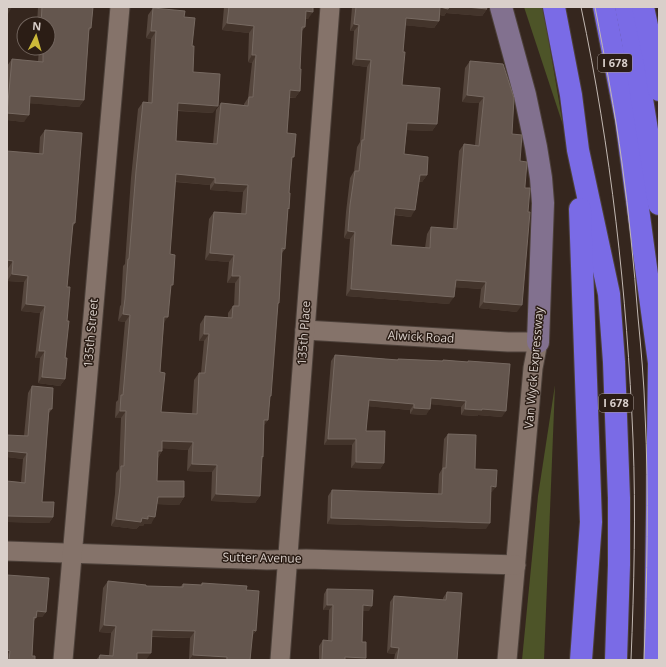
<svg xmlns="http://www.w3.org/2000/svg" width="666" height="667" font-family="'Open Sans',sans-serif">
<style>
.green{fill:#4d5428}
.lines{fill:none;stroke-linecap:round;stroke-linejoin:round}
.minor-casing{stroke:#4d413a;stroke-width:21}
.secondary-casing{stroke:#4d413a;stroke-width:24}
.motorway-casing{stroke:#4d413a;stroke-width:24}
.minor{stroke:#85736a;stroke-width:19}
.secondary{stroke:#82718f;stroke-width:22}
.motorway{stroke:#7a6be6;stroke-width:22}
.tram{stroke:#c2b8b2;stroke-width:1}
.wall{fill:#56473e;fill-rule:evenodd}
.shaded-wall{fill:#43342b}
.building{fill:#64564e;stroke:#766961;fill-rule:evenodd}
.labels{text-anchor:middle;stroke-width:3;stroke-linejoin:round;paint-order:stroke}
.shield{fill:#2b1d15;stroke:#a59a94;stroke-width:1}
.shield-label{font-size:11px;font-weight:bold;fill:#d9cfca}
.street-label{font-size:12px;fill:#d9cfca;stroke:#2b1d15}
</style>
<rect width="100%" height="100%" fill="#35261e"/>
<g class="green">
<polygon points="524,7 543,7 563,125"/>
<polygon points="555,385 544,660 522,660 538,496"/>
</g>
<g class="lines">
<g class="minor-casing">
<g id="minor">
<polyline points="305,330 508,342 538,342 533,368 507,660"/>
<polyline points="7,551 267,560 306,559 516,565"/>
<polyline points="63,660 120,7"/>
<polyline points="280,660 305,330 330,7"/>
</g>
</g>
<g class="secondary-casing">
<polyline id="secondary" points="501,7 525,95 536,147 541,178 543,203 538,342"/>
</g>
<g class="motorway-casing">
<g id="motorway">
<polyline points="554,7 571,95 578,150 609,294 614,362 619,498 619,565 616,660"/>
<polyline points="604,7 626,120 659,363 655,660"/>
<polyline points="626,7 632,37 659,204"/>
<polyline points="643,7 655,63 659,90"/>
<polyline points="580,209 591,522 581,660"/>
</g>
</g>
<use href="#minor" class="minor"/>
<use href="#secondary" class="secondary"/>
<use href="#motorway" class="motorway"/>
<g class="tram">
<path d="M 581,7 C 611,149 627,294 633,439 C 636,513 634,586 631,660"/>
<path d="M 595,7 C 605,59 615,111 622,163 C 629,214 634,266 638,317 C 641,349 644,381 645,413 C 649,495 647,578 644,660"/>
</g>
</g>
<g class="wall">
<polygon points="38,7 93,7 91,28 89,31 84,100 79,107 29,103 24,122 7,120 7,66 12,59 38,62 39,48 48,48 48,24 37,24"/>
<path d="M 224,7 L 313,7 L 308,19 L 305,19 L 305,27 L 302,31 L 300,69 L 300,91 L 295,98 L 290,98 L 287,133 L 292,160 L 289,193 L 288,210 L 285,249 L 282,253 L 279,303 L 278,304 L 268,420 L 264,425 L 263,457 L 262,459 L 260,496 L 255,503 L 211,501 L 212,472 L 187,471 L 188,450 L 162,448 L 162,451 L 158,458 L 157,481 L 184,497 L 179,505 L 157,504 L 151,524 L 144,524 L 143,526 L 139,526 L 136,529 L 111,526 L 115,494 L 116,473 L 119,469 L 121,418 L 115,418 L 116,402 L 118,400 L 125,322 L 118,321 L 120,306 L 121,305 L 123,266 L 125,264 L 131,178 L 138,109 L 143,102 L 148,102 L 151,39 L 146,38 L 148,15 L 153,8 L 184,17 L 192,46 L 193,72 L 213,113 L 177,111 L 176,141 L 213,144 L 216,110 L 221,103 L 244,105 L 244,104 L 248,98 L 252,63 L 248,62 L 249,33 L 222,30 ZM 175,182 L 210,185 L 210,190 L 243,192 L 241,214 L 214,212 L 209,219 L 205,260 L 229,262 L 227,283 L 235,283 L 234,306 L 233,306 L 228,313 L 228,318 L 205,316 L 200,324 L 199,341 L 204,341 L 201,373 L 199,373 L 194,380 L 192,414 L 161,412 L 160,372 L 164,324 L 170,289 L 170,254 Z"/>
<polygon points="352,7 486,7 487,9 482,16 446,13 444,16 440,15 439,21 434,28 405,25 403,52 402,85 437,124 432,131 407,130 404,154 427,175 422,182 419,182 411,217 394,215 391,245 425,248 427,234 431,227 453,229 459,151 464,144 475,145 479,103 462,102 465,68 470,61 512,134 520,161 525,186 517,312 479,308 481,289 455,287 449,304 346,296 350,239 344,238 346,212 350,178 354,171 357,147 360,142 367,67 352,65 354,31 350,31"/>
<polygon points="45,130 75,223 73,226 67,287 67,321 65,379 60,386 38,383 40,358 35,358 40,313 21,311 24,282 7,281 8,268 39,154 40,137"/>
<polygon points="335,355 398,360 398,359 442,361 443,360 468,362 468,361 502,417 478,415 477,416 461,415 461,407 431,404 426,415 410,414 410,410 368,406 366,431 384,463 380,469 351,468 352,445 324,445 331,361"/>
<polygon points="32,386 52,409 49,413 42,502 53,517 49,523 7,522 7,481 21,482 23,459 7,457 7,435 24,436 28,393"/>
<polygon points="448,434 492,492 491,492 486,529 327,524 328,496 332,490 438,494 439,474 442,469 444,439"/>
<polygon points="7,575 46,612 42,617 36,617 34,621 32,656 35,660 7,660"/>
<polygon points="108,581 146,586 180,587 183,584 201,585 202,583 246,590 256,631 252,636 250,660 189,660 190,638 152,637 146,660 137,659 137,660 96,660 100,655 109,655 111,633 99,632 103,588"/>
<polygon points="327,589 369,611 363,611 362,642 366,658 364,660 319,660 319,646 323,640 328,641 329,610 323,610 324,594"/>
<polygon points="447,592 457,660 394,660 395,654 387,653 390,602 394,596 443,600 443,598"/>
</g>
<g class="shaded-wall">
<polygon points="7,7 12,7 8,14 7,14"/>
<polygon points="440,7 466,7 487,9 482,16 446,13 444,16 436,14"/>
<polygon points="306,11 313,12 308,19 301,18"/>
<polygon points="406,18 439,21 434,28 401,25"/>
<polygon points="227,23 254,26 249,33 222,30"/>
<polygon points="354,24 359,25 354,31 350,31"/>
<polygon points="151,31 156,31 151,39 146,38"/>
<polygon points="252,55 256,55 252,63 248,62"/>
<polygon points="356,59 371,60 367,67 352,65"/>
<polygon points="290,90 300,91 295,98 286,97"/>
<polygon points="467,95 484,97 479,103 462,102"/>
<polygon points="30,96 84,100 79,107 25,103"/>
<polygon points="178,103 218,106 213,113 173,110"/>
<polygon points="7,113 29,115 24,122 7,120"/>
<polygon points="407,123 437,124 432,131 403,130"/>
<polygon points="176,174 215,178 210,185 171,181"/>
<polygon points="420,175 427,175 422,182 415,181"/>
<polygon points="215,183 248,185 243,192 210,190"/>
<polygon points="395,208 415,210 411,217 390,214"/>
<polygon points="348,231 355,232 350,239 344,238"/>
<polygon points="210,253 234,255 229,262 205,260"/>
<polygon points="7,260 13,261 8,268 7,268"/>
<polygon points="12,274 28,276 24,282 7,281"/>
<polygon points="232,276 240,276 235,283 227,283"/>
<polygon points="456,280 486,282 481,289 451,287"/>
<polygon points="351,289 454,297 449,304 346,296"/>
<polygon points="484,302 522,305 517,312 479,308"/>
<polygon points="26,304 45,306 40,313 21,311"/>
<polygon points="123,314 130,315 125,322 118,321"/>
<polygon points="164,317 168,317 163,324"/>
<polygon points="204,334 209,334 204,341 199,341"/>
<polygon points="39,351 45,351 40,358 35,358"/>
<polygon points="42,377 65,379 60,386 38,383"/>
<polygon points="431,398 466,401 461,407 427,404"/>
<polygon points="369,400 414,404 410,410 364,406"/>
<polygon points="414,408 430,409 426,415 410,414"/>
<polygon points="465,409 482,409 506,411 502,417 478,415 477,416 461,415"/>
<polygon points="120,411 126,411 121,418 115,418"/>
<polygon points="264,420 268,420 263,427"/>
<polygon points="328,439 356,439 352,445 324,445"/>
<polygon points="162,441 193,442 188,450 157,448"/>
<polygon points="7,451 27,453 23,459 7,457"/>
<polygon points="158,451 162,451 157,459"/>
<polygon points="356,462 384,463 380,469 351,468"/>
<polygon points="192,464 217,465 212,472 187,471"/>
<polygon points="491,486 496,487 492,492 487,492"/>
<polygon points="216,494 260,496 255,503 211,501"/>
<polygon points="158,497 184,497 179,505 153,504"/>
<polygon points="7,516 53,517 49,523 11,522 7,522"/>
<polygon points="148,516 155,517 151,524 144,524 143,526 139,526 136,529 111,526 116,519 142,518"/>
<polygon points="331,518 490,523 486,529 327,524"/>
<polygon points="327,605 333,605 329,610 323,610"/>
<polygon points="363,605 372,606 369,611 359,611"/>
<polygon points="37,611 46,612 42,617 33,617"/>
<polygon points="104,625 116,626 111,633 99,632"/>
<polygon points="152,630 195,631 190,638 148,636"/>
<polygon points="253,630 256,631 251,637"/>
<polygon points="391,647 399,648 395,654 387,653"/>
<polygon points="7,650 10,651 7,655"/>
<polygon points="137,653 151,653 146,660 133,659"/>
<polygon points="193,655 227,657 225,660 189,660"/>
<polygon points="345,657 366,658 364,660 343,660"/>
</g>
<g class="building">
<polygon points="42,7 93,7 91,28 89,28 84,100 30,96 29,115 7,113 12,59 43,62 43,48 48,48 48,24 41,24"/>
<path d="M 229,7 L 313,7 L 313,12 L 306,11 L 305,27 L 302,27 L 300,69 L 301,69 L 300,91 L 290,90 L 287,133 L 296,134 L 294,157 L 292,157 L 289,193 L 290,193 L 289,209 L 288,208 L 285,249 L 282,248 L 279,303 L 278,303 L 271,396 L 270,396 L 268,420 L 264,420 L 263,457 L 262,456 L 260,496 L 216,494 L 217,465 L 192,464 L 193,442 L 162,441 L 162,451 L 158,451 L 157,481 L 184,481 L 184,497 L 158,497 L 155,517 L 148,516 L 148,519 L 142,518 L 141,522 L 116,519 L 120,487 L 121,466 L 124,466 L 126,411 L 120,411 L 121,395 L 123,395 L 130,315 L 123,314 L 125,299 L 128,259 L 129,259 L 136,171 L 143,102 L 152,103 L 156,31 L 151,31 L 153,8 L 185,11 L 184,17 L 195,18 L 192,46 L 194,46 L 193,72 L 220,74 L 218,106 L 178,103 L 176,141 L 217,144 L 221,103 L 248,106 L 249,97 L 253,97 L 256,55 L 252,55 L 254,26 L 227,23 ZM 176,174 L 215,178 L 215,183 L 248,185 L 246,214 L 214,212 L 210,253 L 234,255 L 232,276 L 240,276 L 239,306 L 233,306 L 232,318 L 205,316 L 204,334 L 209,334 L 205,373 L 199,373 L 197,414 L 161,412 L 165,373 L 160,372 L 164,317 L 168,317 L 171,285 L 173,285 L 175,255 L 170,254 Z"/>
<polygon points="356,7 449,7 448,9 440,7 439,21 406,18 403,52 405,52 402,85 440,88 437,124 407,123 404,154 428,157 427,175 420,175 415,210 395,208 391,245 430,248 431,227 457,229 464,144 479,146 484,97 467,95 470,61 503,64 514,98 512,134 522,135 520,161 527,162 525,186 525,188 530,188 528,212 530,212 522,305 484,302 486,282 456,280 454,297 351,289 355,232 348,231 350,205 355,171 359,171 362,140 364,140 371,60 356,59 359,25 354,24"/>
<polygon points="466,7 486,7 487,9"/>
<polygon points="45,130 82,133 75,223 73,223 67,287 70,287 67,321 69,321 65,358 67,358 65,379 42,377 45,351 39,351 45,306 26,304 28,276 12,274 13,261 7,260 7,151 43,154"/>
<polygon points="335,355 398,360 398,359 443,361 443,360 468,362 468,361 510,364 506,411 482,409 482,410 465,409 466,401 431,398 430,409 414,408 414,404 369,400 366,431 385,431 384,463 356,462 356,439 328,439"/>
<polygon points="32,386 53,388 52,409 49,409 42,502 54,502 53,517 7,516 7,481 25,483 27,453 7,451 7,435 28,436"/>
<polygon points="448,434 476,435 475,469 497,470 496,487 491,486 490,523 331,518 332,490 442,494 443,468 446,468"/>
<polygon points="7,575 49,578 46,612 37,611 36,618 34,617 32,656 35,656 35,660 9,660 10,651 7,650"/>
<polygon points="108,581 146,585 146,586 183,587 183,584 202,585 202,583 247,586 246,590 259,591 256,631 253,630 250,660 227,660 227,657 193,655 195,631 152,630 151,653 137,653 137,660 99,660 100,655 113,656 116,626 104,625"/>
<polygon points="327,589 373,590 372,606 363,605 362,642 366,642 366,658 345,657 345,660 322,660 323,640 332,641 333,605 327,605"/>
<polygon points="447,592 462,593 457,660 397,660 399,648 391,647 394,596 446,600"/>
</g>
<g class="labels">
<g class="shield">
<rect x="598" y="54" width="34" height="18" rx="3"/>
<rect x="599" y="394" width="34" height="18" rx="3"/>
</g>
<g class="shield-label">
<text x="615" y="67">I 678</text>
<text x="616" y="407">I 678</text>
</g>
<g class="street-label">
<text transform="translate(91 333) rotate(-85)" y="4">135th Street</text>
<text transform="translate(304 333) rotate(-86)" y="4">135th Place</text>
<text transform="translate(421 337) rotate(3)" y="4">Alwick Road</text>
<text transform="translate(534 368) rotate(-85)" y="4">Van Wyck Expressway</text>
<text transform="translate(262 558) rotate(1)" y="4">Sutter Avenue</text>
</g>
</g>
<rect width="666" height="667" fill="none" stroke="#d9cfca" stroke-width="16"/>
<g transform="translate(36 36) rotate(5)"><circle r="19" fill="#2b1d15" stroke="#71645d"/>
<path d="M0-3L7 15L0 10L-7 15Z" fill="#ccb939"/>
<text y="-6" font-size="11" font-weight="bold" text-anchor="middle" fill="#d9cfca">N</text>
</g>
</svg>
